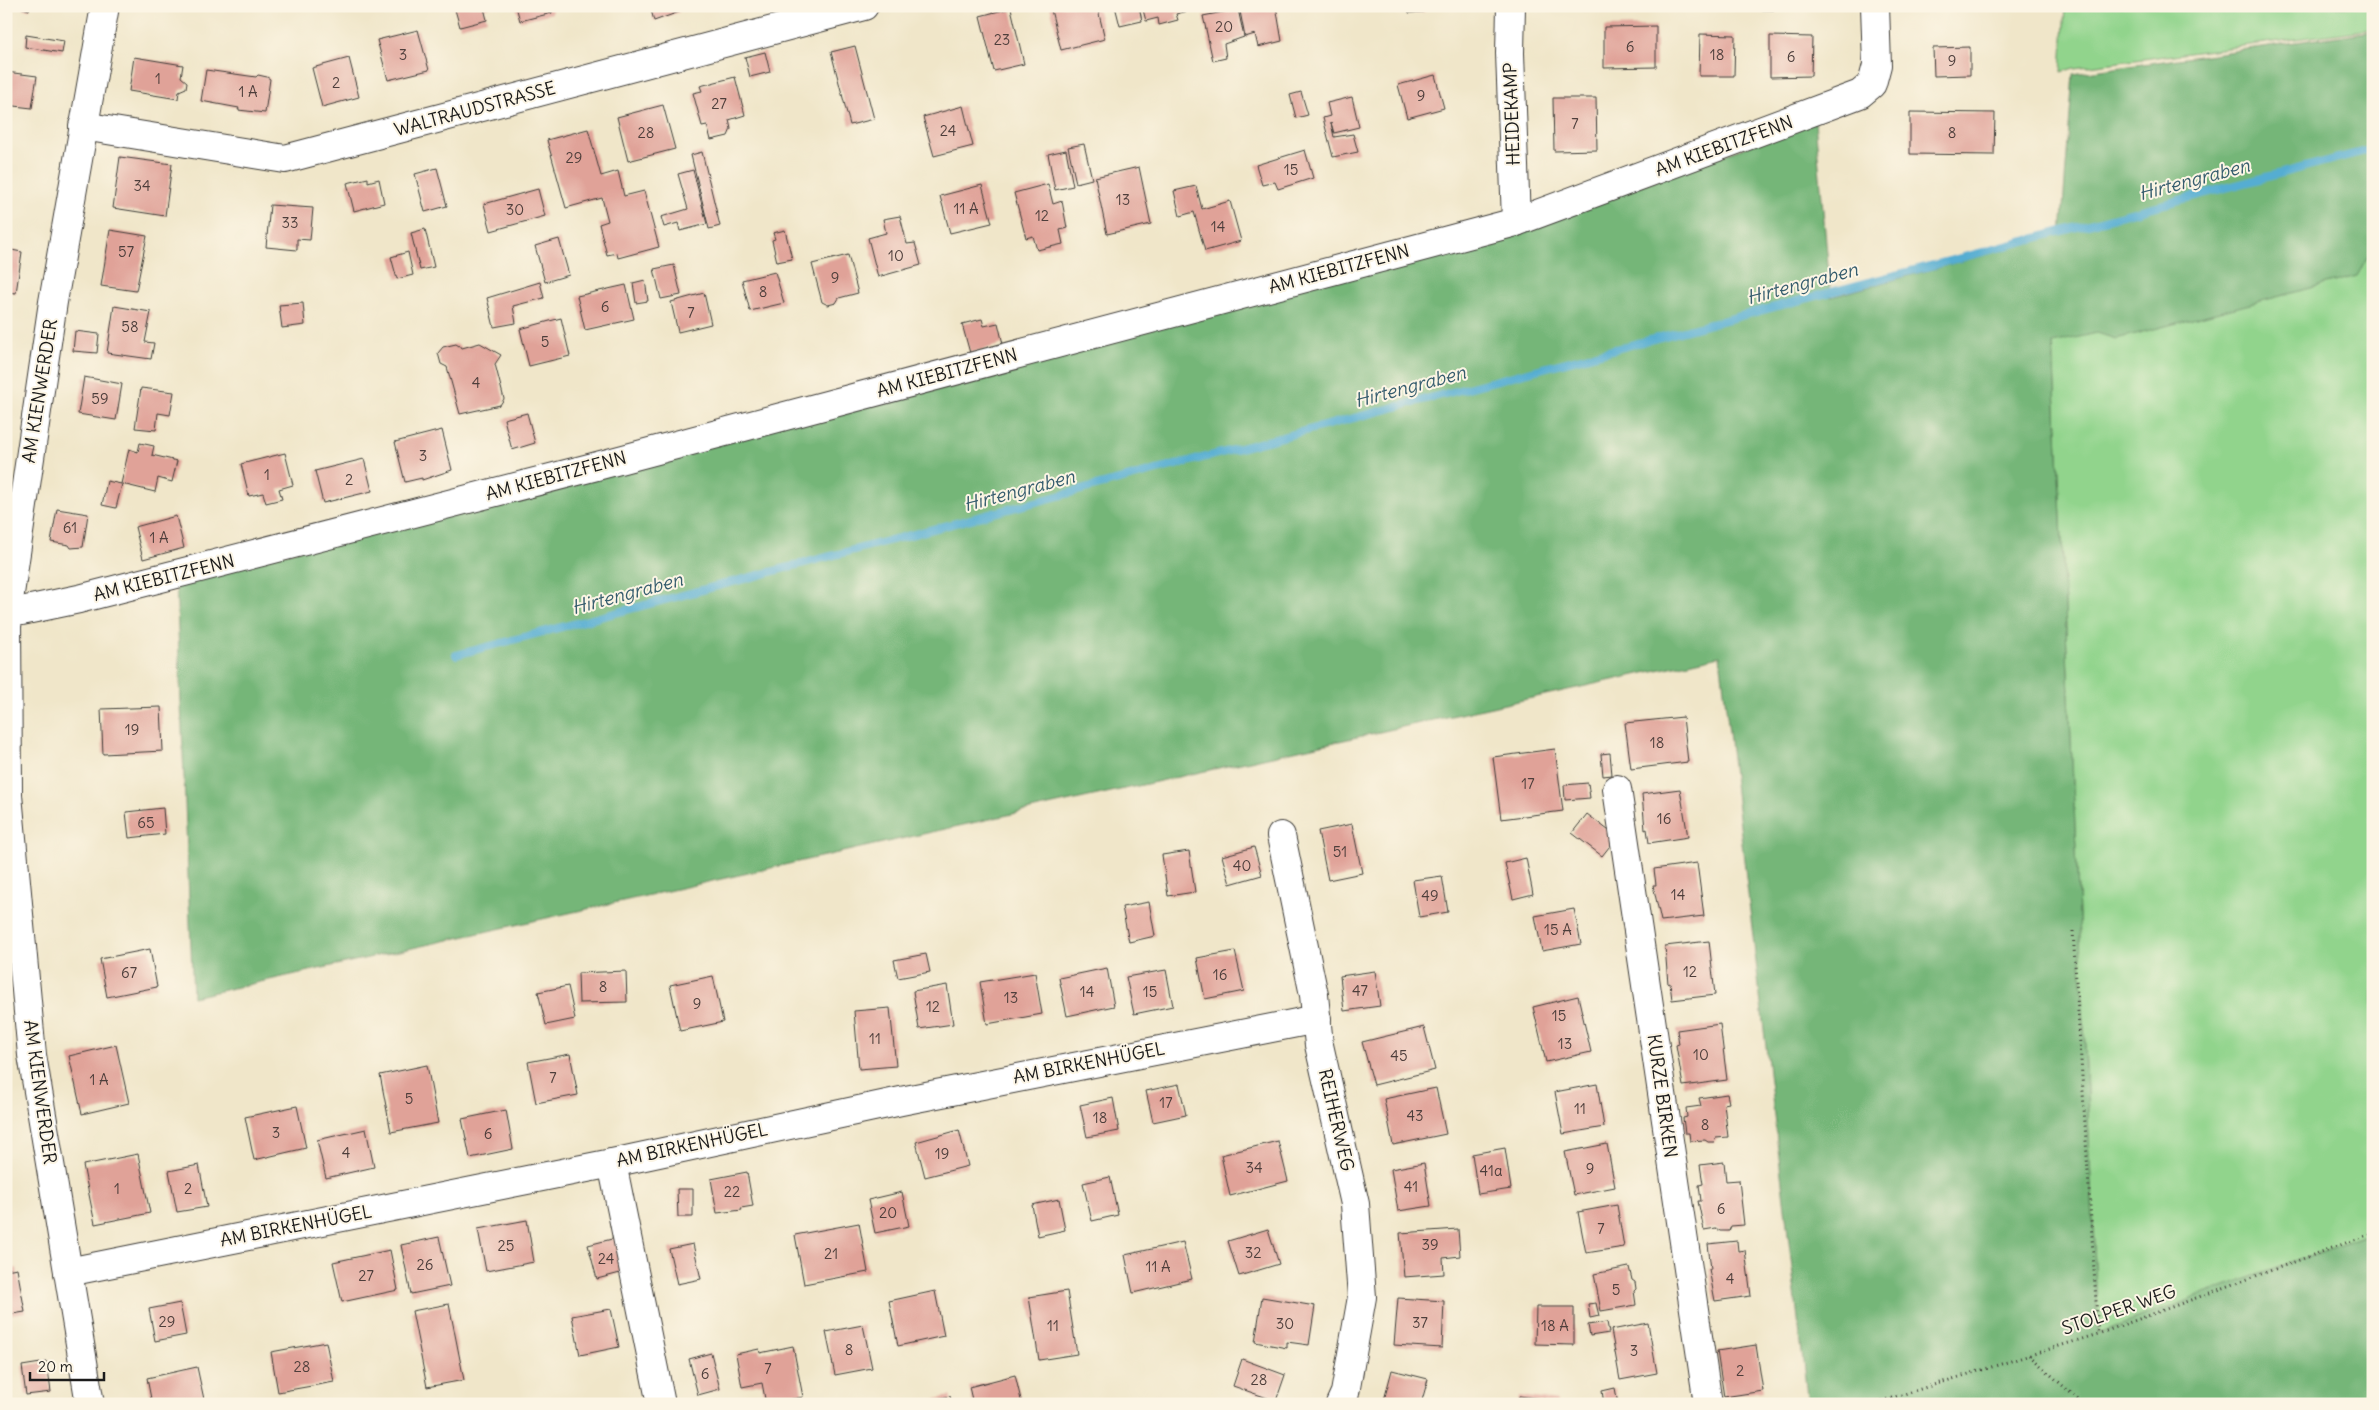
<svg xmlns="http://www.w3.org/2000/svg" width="2379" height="1410" font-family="Delius,sans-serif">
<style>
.green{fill:#91d48c;stroke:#567854}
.forest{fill:#74b678;stroke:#48694a}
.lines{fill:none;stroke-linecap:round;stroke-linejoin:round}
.stream{stroke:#55add2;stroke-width:8}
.building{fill:#e0a298}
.minor-casing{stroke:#3c3a36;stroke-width:30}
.path{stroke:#3c3a36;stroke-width:3;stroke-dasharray:1 4;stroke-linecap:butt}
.minor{stroke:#fff;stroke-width:28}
.labels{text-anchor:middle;stroke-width:4;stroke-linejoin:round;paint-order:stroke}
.number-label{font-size:15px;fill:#4d3e3b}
.street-label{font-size:18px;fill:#1c1c1c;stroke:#fcf5e5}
.water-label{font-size:19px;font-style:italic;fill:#365d6e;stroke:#fcf5e5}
</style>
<rect width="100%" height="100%" fill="#fcf5e5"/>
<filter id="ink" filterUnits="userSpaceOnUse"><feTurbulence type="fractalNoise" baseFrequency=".02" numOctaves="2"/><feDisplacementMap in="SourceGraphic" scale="10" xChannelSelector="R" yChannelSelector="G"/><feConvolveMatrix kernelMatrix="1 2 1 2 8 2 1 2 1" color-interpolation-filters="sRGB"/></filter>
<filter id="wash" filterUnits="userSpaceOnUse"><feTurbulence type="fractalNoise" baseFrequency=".0096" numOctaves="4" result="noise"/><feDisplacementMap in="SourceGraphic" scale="20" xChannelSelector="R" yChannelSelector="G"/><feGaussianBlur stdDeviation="1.12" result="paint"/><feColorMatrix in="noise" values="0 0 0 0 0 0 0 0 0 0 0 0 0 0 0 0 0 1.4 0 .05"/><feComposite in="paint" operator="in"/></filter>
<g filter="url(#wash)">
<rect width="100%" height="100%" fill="#f0e6c9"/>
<g class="green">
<polygon points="2065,6 2373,6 2373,29 2074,68 2061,72"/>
<polygon points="2373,214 2373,1233 2098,1334 2053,342"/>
</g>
<polygon class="forest" points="2373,31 2373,248 2357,276 2116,339 2097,333 2053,343 2098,1333 2373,1233 2373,1404 1808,1404 1720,656 193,997 176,582 1520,229 1815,122 1831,297 2061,234 2073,74"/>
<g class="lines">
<polyline class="stream" points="456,655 2373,149"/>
</g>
<g id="blocks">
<g class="building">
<polygon points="17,6 30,6 29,10"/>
<polygon points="454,6 490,6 490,7 484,8 487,20 460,27"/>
<polygon points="516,6 551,6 552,13 520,21"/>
<polygon points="650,6 677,6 679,12 654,21"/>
<polygon points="1050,6 1097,6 1105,39 1061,50"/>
<polygon points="1115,6 1139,6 1142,21 1120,26"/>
<polygon points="1142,6 1187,6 1188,11 1176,14 1178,20 1159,25 1158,18 1146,21"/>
<polygon points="1239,6 1276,6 1282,41 1258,47 1255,34 1245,37"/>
<polygon points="1409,6 1429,6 1424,12 1409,13"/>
<polygon points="1718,6 1774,6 1774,10 1718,9"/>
<polygon points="1011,8 1024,64 994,71 980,16"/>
<polygon points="1238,9 1244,37 1224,44 1226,58 1213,61 1203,16"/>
<polygon points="1656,26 1656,67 1604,68 1604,27"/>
<polygon points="418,30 429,70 388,80 377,40"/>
<polygon points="1700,34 1735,35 1734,76 1699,76"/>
<polygon points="26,35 64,41 62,53 25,47"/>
<polygon points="1770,36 1812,37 1811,76 1770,77"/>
<polygon points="855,46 874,119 850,125 831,52"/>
<polygon points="1970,47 1970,75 1934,76 1933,48"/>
<polygon points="765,52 770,72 750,77 745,57"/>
<polygon points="134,57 183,65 181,77 187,82 186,88 179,91 178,99 129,91"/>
<polygon points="349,58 359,97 322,107 312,68"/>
<polygon points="206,70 256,77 258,75 267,77 270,79 265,113 238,110 239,108 201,101"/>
<polygon points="6,72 37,76 32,108 6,105"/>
<polygon points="1435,75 1444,108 1407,118 1398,85"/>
<polygon points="735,77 745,115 729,120 731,129 728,136 711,140 707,125 702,126 693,93 702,91 700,86"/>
<polygon points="1301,92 1308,115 1296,118 1290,95"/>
<polygon points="1352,97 1359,127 1334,133 1331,123 1334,137 1353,134 1358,152 1333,157 1323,118 1330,116 1327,103"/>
<polygon points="1553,98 1596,98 1597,150 1554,151"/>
<polygon points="663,105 675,149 628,161 617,117"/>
<polygon points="963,106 973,146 934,156 923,117"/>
<polygon points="1910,112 1995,113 1994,155 1910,154"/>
<polygon points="588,129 601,176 618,171 624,196 644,191 659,247 618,258 617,253 607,255 599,224 608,221 602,198 566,208 547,140"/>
<polygon points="1084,144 1092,179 1076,183 1068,147"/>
<polygon points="1066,150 1073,186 1055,190 1048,154"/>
<polygon points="1305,150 1313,178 1278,189 1275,182 1262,185 1256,165"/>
<polygon points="702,152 720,226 709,229 691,155"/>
<polygon points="120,157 172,164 165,216 113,208"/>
<polygon points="1139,167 1151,224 1107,234 1095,177"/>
<polygon points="437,168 447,206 425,212 415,174"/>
<polygon points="693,170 707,224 680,231 678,223 664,227 661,217 688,209 678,174"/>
<polygon points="368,178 368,182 379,179 384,203 354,211 347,183"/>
<polygon points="1048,184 1053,204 1062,201 1067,228 1060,230 1063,244 1037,250 1033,236 1026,238 1014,193"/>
<polygon points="982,185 992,223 950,233 940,196"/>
<polygon points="1196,186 1202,209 1230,201 1241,241 1205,251 1194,212 1180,216 1174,191"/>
<polygon points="538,189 545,216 491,231 484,204"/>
<polygon points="270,205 313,208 310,240 297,239 297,250 266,247"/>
<polygon points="900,216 907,244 915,243 921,265 878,277 868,238 886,233 883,219"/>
<polygon points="425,229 434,267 420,270 411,233"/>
<polygon points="110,230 147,236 136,291 101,286"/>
<polygon points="785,230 792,259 777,262 772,240 775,239 773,233"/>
<polygon points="559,239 569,275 545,282 535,246"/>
<polygon points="6,249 22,252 16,293 6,292"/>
<polygon points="408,252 413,275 397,279 391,257"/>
<polygon points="848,255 858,293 839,298 836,303 828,305 822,302 812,264"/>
<polygon points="674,265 681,295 661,299 654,269"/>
<polygon points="775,272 784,303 750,311 742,280"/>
<polygon points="645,280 648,301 636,303 633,283"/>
<polygon points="540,282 544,298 513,306 516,323 494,327 487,298"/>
<polygon points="626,285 634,319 585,330 577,296"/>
<polygon points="704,293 711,324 678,332 671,302"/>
<polygon points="303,303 305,325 282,328 279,305"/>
<polygon points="114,306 151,312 145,342 154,343 151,359 107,353"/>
<polygon points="561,318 570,356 529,366 520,329"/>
<polygon points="982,319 984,326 998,323 1003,344 970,353 962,324"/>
<polygon points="75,331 99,334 97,353 73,351"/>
<polygon points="480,343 501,355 495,364 504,399 500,405 460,414 447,367 441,364 438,353 443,347 456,344 462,348"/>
<polygon points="84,377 122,384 116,420 78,414"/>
<polygon points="141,388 174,392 170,415 158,413 156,430 135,428"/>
<polygon points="527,413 535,443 512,450 504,419"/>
<polygon points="442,430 452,470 422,480 422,478 405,482 395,442"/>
<polygon points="140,443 154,446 152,455 177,461 172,482 158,478 155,492 122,484 116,508 102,505 107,481 121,484 129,449 138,452"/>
<polygon points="285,453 293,485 279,489 282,499 266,503 263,493 249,496 241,464"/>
<polygon points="364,459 372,491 323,503 315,471"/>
<polygon points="57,509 88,514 83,547 71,548 69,545 51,542"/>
<polygon points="176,516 184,548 143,559 135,527"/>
<polygon points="161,707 163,751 103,754 101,709"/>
<polygon points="1683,717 1688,762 1631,769 1625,723"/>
<polygon points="1555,749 1563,811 1501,819 1493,757"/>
<polygon points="1610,753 1612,775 1603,776 1601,754"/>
<polygon points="1588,783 1590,798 1565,800 1564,785"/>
<polygon points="1680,789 1688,837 1649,843 1647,829 1645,830 1642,794"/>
<polygon points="163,808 165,834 129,838 126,812"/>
<polygon points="1587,814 1617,837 1602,856 1572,833"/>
<polygon points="1352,824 1362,873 1328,880 1318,831"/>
<polygon points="1254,847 1262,875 1230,884 1222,856"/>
<polygon points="1189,851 1195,892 1168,896 1162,855"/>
<polygon points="1526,858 1533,894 1513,899 1505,863"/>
<polygon points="1697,863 1704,916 1661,921 1653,885 1656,885 1654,869"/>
<polygon points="1442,876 1448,912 1419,917 1413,880"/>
<polygon points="1149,902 1155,936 1129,942 1122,907"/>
<polygon points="1574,909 1581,944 1542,951 1535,916"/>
<polygon points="1709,941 1715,995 1672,1000 1670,983 1668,984 1665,946"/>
<polygon points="150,949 157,987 107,997 100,959"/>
<polygon points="1235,951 1244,991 1205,999 1197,958"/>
<polygon points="926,954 930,972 898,978 894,960"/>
<polygon points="1107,968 1114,1006 1067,1016 1059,978"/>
<polygon points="1166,970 1173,1006 1134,1014 1126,977"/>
<polygon points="626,971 627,1002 579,1003 578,973"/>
<polygon points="1375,971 1380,1006 1344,1011 1340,976"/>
<polygon points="1035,973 1042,1014 987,1024 980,982"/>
<polygon points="713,976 723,1022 680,1031 670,985"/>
<polygon points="947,985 953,1024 919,1029 913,991"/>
<polygon points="568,986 575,1019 546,1025 538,992"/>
<polygon points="1578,996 1591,1052 1546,1062 1533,1007"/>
<polygon points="890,1008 896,1066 859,1069 854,1011"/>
<polygon points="1720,1024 1727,1080 1683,1086 1676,1045 1679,1044 1677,1030"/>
<polygon points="1424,1027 1435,1070 1374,1085 1362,1042"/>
<polygon points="116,1045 129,1103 82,1114 69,1056"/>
<polygon points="570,1054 578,1095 536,1103 528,1062"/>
<polygon points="427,1065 438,1123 391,1132 380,1075"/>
<polygon points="1179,1084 1186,1115 1153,1122 1146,1091"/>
<polygon points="1597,1084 1604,1127 1563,1134 1555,1092"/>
<polygon points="1436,1088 1446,1134 1393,1145 1384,1099"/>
<polygon points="1727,1094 1729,1103 1724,1104 1728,1137 1716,1138 1714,1142 1708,1142 1705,1140 1690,1141 1689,1133 1685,1133 1683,1118 1687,1117 1686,1108 1701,1106 1699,1098"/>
<polygon points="1113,1098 1119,1131 1087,1137 1080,1105"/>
<polygon points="297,1106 306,1148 254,1160 245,1117"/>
<polygon points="506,1110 513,1149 470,1158 462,1119"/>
<polygon points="366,1129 374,1167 326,1178 317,1140"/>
<polygon points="959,1130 968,1166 925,1177 916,1142"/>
<polygon points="1278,1141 1288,1181 1230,1196 1221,1155"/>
<polygon points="1607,1144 1615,1187 1574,1195 1565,1152"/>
<polygon points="1505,1148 1511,1189 1478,1194 1472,1154"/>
<polygon points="138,1154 150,1213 95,1224 83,1165"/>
<polygon points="1724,1162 1726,1181 1739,1180 1744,1225 1731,1226 1729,1231 1720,1231 1716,1228 1704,1230 1698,1201 1701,1201 1699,1185 1703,1184 1700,1165"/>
<polygon points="1424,1163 1431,1206 1398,1211 1391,1169"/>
<polygon points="199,1165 207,1207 177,1212 169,1171"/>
<polygon points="747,1172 753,1206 741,1208 742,1210 717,1213 711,1179"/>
<polygon points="1110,1177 1118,1215 1092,1221 1083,1183"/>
<polygon points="677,1189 693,1189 693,1217 678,1217"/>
<polygon points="902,1192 909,1226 875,1233 868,1200"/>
<polygon points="1059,1199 1065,1230 1038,1236 1032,1205"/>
<polygon points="1617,1205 1624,1247 1586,1253 1578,1212"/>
<polygon points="527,1220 534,1262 486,1271 478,1229"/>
<polygon points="859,1223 868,1272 804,1284 795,1235"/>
<polygon points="1268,1229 1279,1264 1239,1276 1228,1241"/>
<polygon points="1458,1229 1460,1256 1443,1258 1444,1274 1404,1277 1400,1233"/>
<polygon points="439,1237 450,1286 411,1294 401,1245"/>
<polygon points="616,1238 624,1272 597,1279 588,1245"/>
<polygon points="1737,1241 1738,1251 1745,1250 1751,1296 1715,1301 1709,1269 1711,1269 1708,1244"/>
<polygon points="1183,1242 1192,1279 1133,1293 1125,1255"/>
<polygon points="693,1244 701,1279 677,1284 669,1249"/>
<polygon points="390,1250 398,1290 342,1302 333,1262"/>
<polygon points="1629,1267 1632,1280 1635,1282 1636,1289 1634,1291 1636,1305 1601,1311 1594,1274"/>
<polygon points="17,1268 25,1312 6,1315 6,1270"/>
<polygon points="935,1291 944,1336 898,1346 889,1301"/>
<polygon points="1067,1291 1077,1354 1039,1360 1029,1297"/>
<polygon points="1262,1297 1315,1306 1309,1345 1287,1342 1287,1348 1255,1342"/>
<polygon points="1398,1298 1444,1301 1442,1348 1394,1345"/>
<polygon points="180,1303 186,1335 155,1341 149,1309"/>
<polygon points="1596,1303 1599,1316 1590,1318 1588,1304"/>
<polygon points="449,1304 464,1380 427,1387 412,1311"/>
<polygon points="1536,1307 1574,1307 1574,1345 1535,1344"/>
<polygon points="611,1309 619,1347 580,1355 572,1316"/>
<polygon points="1607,1322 1609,1333 1590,1336 1588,1325"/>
<polygon points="1648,1323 1657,1373 1620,1380 1611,1330"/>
<polygon points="863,1325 872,1368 835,1375 826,1332"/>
<polygon points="326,1342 334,1382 278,1392 271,1352"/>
<polygon points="1756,1345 1763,1391 1724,1397 1717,1351"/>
<polygon points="793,1346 803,1397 766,1404 762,1383 742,1387 736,1354 759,1349 760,1353"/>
<polygon points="711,1353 720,1389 698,1395 689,1359"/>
<polygon points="1242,1359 1285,1375 1276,1401 1233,1386"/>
<polygon points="47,1362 51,1392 26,1395 22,1366"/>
<polygon points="197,1367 205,1404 152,1404 147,1378"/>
<polygon points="1392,1370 1428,1379 1421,1404 1383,1404"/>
<polygon points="1015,1375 1022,1404 973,1404 969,1387"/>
<polygon points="1615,1388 1618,1404 1604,1404 1602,1391"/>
<polygon points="950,1396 952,1404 919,1404 919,1403"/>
<polygon points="1519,1396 1558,1401 1558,1404 1518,1404"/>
<polygon points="1663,1400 1664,1404 1646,1404 1646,1403"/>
</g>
</g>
</g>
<g filter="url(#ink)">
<use href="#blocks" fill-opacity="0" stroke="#3c3a36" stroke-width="1"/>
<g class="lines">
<g class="minor-casing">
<g id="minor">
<polyline points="1511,6 1510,53 1516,222"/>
<polyline points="83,126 285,159 864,6"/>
<polyline points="7,614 79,599 597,466 1516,222 1860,94 1872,84 1877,65 1875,6"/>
<polyline points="1617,789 1708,1404"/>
<polyline points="1281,836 1314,995 1319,1045 1355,1204 1362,1297 1345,1393 1340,1404"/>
<polyline points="612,1163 661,1404"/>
<polyline points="68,1272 612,1163 901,1101 1317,1019"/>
<polyline points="90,1404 32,1055 8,795 7,614 53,302 105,6"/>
</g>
</g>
<g class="path">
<polyline points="2073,931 2098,1334"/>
<polyline points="2029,1355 2083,1404"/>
<polyline points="1872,1404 2098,1334 2373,1233"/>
</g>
<use href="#minor" class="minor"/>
</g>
</g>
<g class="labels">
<g class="number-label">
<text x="1224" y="32">20</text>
<text x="1002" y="45">23</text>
<text x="1630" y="52">6</text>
<text x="403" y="60">3</text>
<text x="1717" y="60">18</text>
<text x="1791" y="62">6</text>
<text x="1952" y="66">9</text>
<text x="158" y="84">1</text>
<text x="336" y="88">2</text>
<text x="248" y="97">1 A</text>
<text x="1421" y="101">9</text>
<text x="719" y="109">27</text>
<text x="1575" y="129">7</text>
<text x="948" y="136">24</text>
<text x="646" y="138">28</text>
<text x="1952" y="138">8</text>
<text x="574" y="163">29</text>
<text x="1291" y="175">15</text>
<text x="142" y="191">34</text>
<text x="1123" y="205">13</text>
<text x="966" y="214">11 A</text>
<text x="515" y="215">30</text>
<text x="1042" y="221">12</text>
<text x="290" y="228">33</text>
<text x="1218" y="232">14</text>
<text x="126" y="257">57</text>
<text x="896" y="261">10</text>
<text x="835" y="283">9</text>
<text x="763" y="297">8</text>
<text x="605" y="312">6</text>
<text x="691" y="318">7</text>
<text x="130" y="332">58</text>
<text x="545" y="347">5</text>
<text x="476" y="388">4</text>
<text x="100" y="404">59</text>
<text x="423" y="461">3</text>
<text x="267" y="480">1</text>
<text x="349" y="485">2</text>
<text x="70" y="533">61</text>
<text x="159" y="543">1 A</text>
<text x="132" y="735">19</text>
<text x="1657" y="748">18</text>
<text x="1528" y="789">17</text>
<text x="1664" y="824">16</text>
<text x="146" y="828">65</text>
<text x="1340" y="857">51</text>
<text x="1242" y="871">40</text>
<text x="1678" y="900">14</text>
<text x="1430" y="901">49</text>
<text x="1558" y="935">15 A</text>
<text x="1690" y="977">12</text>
<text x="129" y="978">67</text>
<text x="1220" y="980">16</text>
<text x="603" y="992">8</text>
<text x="1360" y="996">47</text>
<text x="1087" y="997">14</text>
<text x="1150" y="997">15</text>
<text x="1011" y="1003">13</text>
<text x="697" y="1009">9</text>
<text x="933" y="1012">12</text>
<text x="1559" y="1021">15</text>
<text x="875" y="1044">11</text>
<text x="1565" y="1049">13</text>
<text x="1701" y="1060">10</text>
<text x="1399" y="1061">45</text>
<text x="553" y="1083">7</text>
<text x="99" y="1085">1 A</text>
<text x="409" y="1104">5</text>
<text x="1166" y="1108">17</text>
<text x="1580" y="1114">11</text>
<text x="1415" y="1121">43</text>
<text x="1100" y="1123">18</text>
<text x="1705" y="1130">8</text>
<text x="276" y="1138">3</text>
<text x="488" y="1139">6</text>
<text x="346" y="1158">4</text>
<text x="942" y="1159">19</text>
<text x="1254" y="1173">34</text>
<text x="1590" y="1174">9</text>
<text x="1491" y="1176">41a</text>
<text x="1411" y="1192">41</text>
<text x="117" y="1194">1</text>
<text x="188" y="1194">2</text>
<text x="732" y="1197">22</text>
<text x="1721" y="1214">6</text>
<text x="888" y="1218">20</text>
<text x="1601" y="1234">7</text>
<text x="1430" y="1250">39</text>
<text x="506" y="1251">25</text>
<text x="1253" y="1258">32</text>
<text x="831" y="1259">21</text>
<text x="606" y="1264">24</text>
<text x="425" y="1270">26</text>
<text x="1158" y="1272">11 A</text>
<text x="366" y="1281">27</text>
<text x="1730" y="1284">4</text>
<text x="1616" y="1295">5</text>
<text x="167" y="1327">29</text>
<text x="1420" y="1328">37</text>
<text x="1285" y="1329">30</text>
<text x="1053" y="1331">11</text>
<text x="1555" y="1331">18 A</text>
<text x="849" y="1355">8</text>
<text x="1634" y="1356">3</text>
<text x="302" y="1372">28</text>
<text x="768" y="1374">7</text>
<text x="1740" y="1376">2</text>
<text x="705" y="1379">6</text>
<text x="1259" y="1385">28</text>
</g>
<g class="street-label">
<text transform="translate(475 109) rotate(-15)" y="6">WALTRAUDSTRASSE</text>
<text transform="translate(1512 114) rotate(-92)" y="6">HEIDEKAMP</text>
<text transform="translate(1724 146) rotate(-20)" y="6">AM KIEBITZFENN</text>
<text transform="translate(1339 269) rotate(-15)" y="6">AM KIEBITZFENN</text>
<text transform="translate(947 373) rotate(-15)" y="6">AM KIEBITZFENN</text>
<text transform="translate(40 391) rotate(-81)" y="6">AM KIENWERDER</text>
<text transform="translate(556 476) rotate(-15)" y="6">AM KIEBITZFENN</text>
<text transform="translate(164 578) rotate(-14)" y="6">AM KIEBITZFENN</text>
<text transform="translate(1089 1063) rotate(-11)" y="6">AM BIRKENHÜGEL</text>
<text transform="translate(40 1092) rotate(82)" y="6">AM KIENWERDER</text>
<text transform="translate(1662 1096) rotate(82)" y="6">KURZE BIRKEN</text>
<text transform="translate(1336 1120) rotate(77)" y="6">REIHERWEG</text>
<text transform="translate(692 1145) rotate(-12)" y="6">AM BIRKENHÜGEL</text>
<text transform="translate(296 1226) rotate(-11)" y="6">AM BIRKENHÜGEL</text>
<text transform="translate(2119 1310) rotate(-19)" y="6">STOLPER WEG</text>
</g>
<g class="water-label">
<text transform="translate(2194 179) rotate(-15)" y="7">Hirtengraben</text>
<text transform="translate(1802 283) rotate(-15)" y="7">Hirtengraben</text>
<text transform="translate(1410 386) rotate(-15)" y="7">Hirtengraben</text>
<text transform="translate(1019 490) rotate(-15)" y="7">Hirtengraben</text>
<text transform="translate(627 593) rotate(-15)" y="7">Hirtengraben</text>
</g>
</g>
<rect width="2379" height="1410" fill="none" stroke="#fcf5e5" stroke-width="25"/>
<path d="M30 1372v8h74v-8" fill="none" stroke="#1c1c1c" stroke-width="2.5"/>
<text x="38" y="1372" font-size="15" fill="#1c1c1c" stroke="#fcf5e5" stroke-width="4" paint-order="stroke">20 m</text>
</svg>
